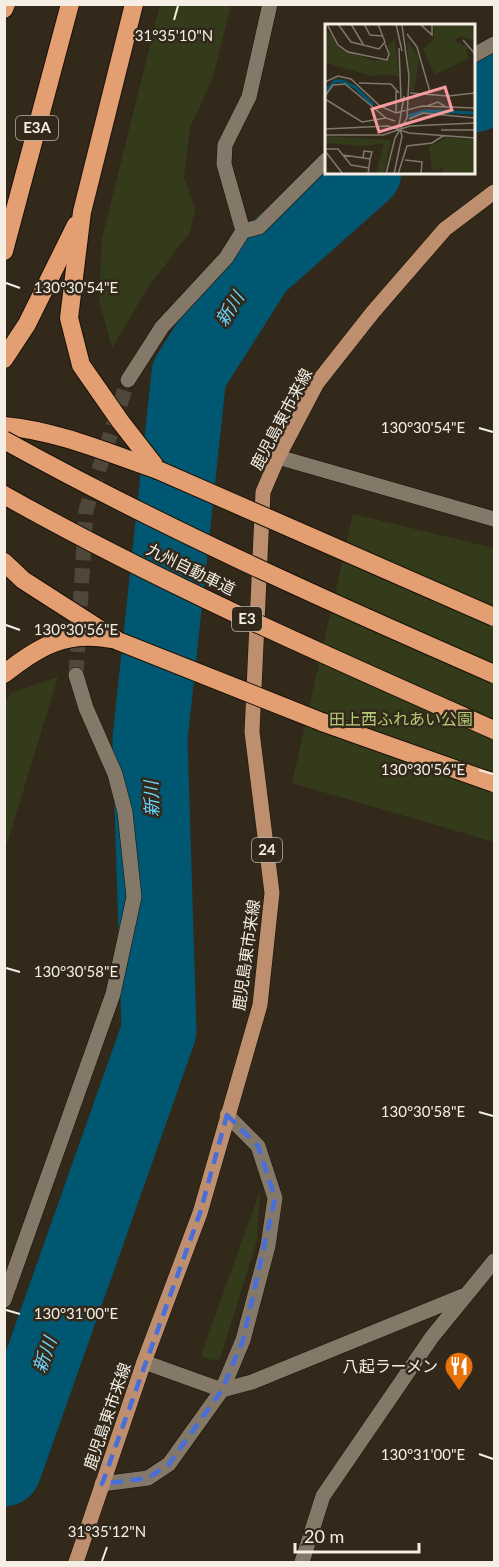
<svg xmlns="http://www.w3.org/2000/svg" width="499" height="1567" font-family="Lato,'Noto Sans JP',sans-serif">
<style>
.green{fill:#333b1a}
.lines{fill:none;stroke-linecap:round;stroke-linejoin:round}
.river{stroke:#005772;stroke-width:75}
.minor-tunnel{stroke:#4f4739;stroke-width:15;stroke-dasharray:15 8;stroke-linecap:butt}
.minor-casing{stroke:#1a1105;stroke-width:16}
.primary-casing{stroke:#1a1105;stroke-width:16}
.motorway-casing{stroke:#1a1105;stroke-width:20}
.minor{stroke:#847969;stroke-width:15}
.primary{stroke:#bd8f6e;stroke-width:15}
.motorway{stroke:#e39e72;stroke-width:18}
.motorway-bridge-casing{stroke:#1a1105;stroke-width:20;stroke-linecap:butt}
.motorway-bridge{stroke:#e39e72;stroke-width:18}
.marked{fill:none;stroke:#486edb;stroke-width:4.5;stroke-dasharray:12 8;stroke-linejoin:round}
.ticks{fill:none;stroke:#f5eee5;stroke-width:2}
.labels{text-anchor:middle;stroke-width:5;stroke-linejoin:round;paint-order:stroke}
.shield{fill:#32291b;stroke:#bab3a8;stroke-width:1.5}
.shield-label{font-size:15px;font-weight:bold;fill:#f5eee5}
.street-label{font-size:16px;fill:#f5eee5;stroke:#32291b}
.park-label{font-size:16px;fill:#b6cb76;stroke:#32291b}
.poi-label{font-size:16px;fill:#f5eee5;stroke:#32291b;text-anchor:end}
.water-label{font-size:18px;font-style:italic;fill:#6dd5fe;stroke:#32291b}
.inset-river{fill:none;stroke:#005772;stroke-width:3}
.inset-road{fill:none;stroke:#80786c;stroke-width:1.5}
.view{fill:#f59b9e;fill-opacity:0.15;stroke:#f59b9e;stroke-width:3}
.inset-edge{fill:none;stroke:#f5eee5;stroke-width:3}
.ticks-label{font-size:15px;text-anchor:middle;fill:#f5eee5;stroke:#32291b;stroke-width:5;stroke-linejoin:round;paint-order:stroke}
</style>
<rect width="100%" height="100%" fill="#32291b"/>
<g class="green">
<polygon points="160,5 231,5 213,77 190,128 184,177 195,209 190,232 147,289 112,348 99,300 102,239"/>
<polygon points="353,514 494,548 494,842 292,783"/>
<polygon points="58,677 5,850 5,702 11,693"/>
<polygon points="260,1191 257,1240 220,1359 211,1360 201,1355"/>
</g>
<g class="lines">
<g class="river">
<polyline points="474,95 494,83"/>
<polyline points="4,1469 159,1031 150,739 189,374 257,267 364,172"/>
</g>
<polyline class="minor-tunnel" points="76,675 86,510 128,380"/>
<g class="minor-casing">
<g id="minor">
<polyline points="474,55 494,44"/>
<polyline points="243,231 259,227 326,160"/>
<polyline points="128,380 162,327 226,258 243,231 224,164 225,145 249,97 270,4"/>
<polyline points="278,457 494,519"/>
<polyline points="4,1300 113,994 134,897 125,812 115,774 86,708 76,675"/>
<polyline points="144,1362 222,1390 252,1382 463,1296"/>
<polyline points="102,1484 148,1478 169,1464 222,1390 243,1340 268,1246 275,1198 258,1146 227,1115"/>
<polyline points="302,1562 323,1496 432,1337 494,1261"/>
</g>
</g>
<g class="primary-casing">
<polyline id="primary" points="76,1562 144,1362 200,1213 260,1005 272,893 252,732 263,492 278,457 317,383 373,312 445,229 494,192"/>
</g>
<g class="motorway-casing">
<g id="motorway">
<polyline points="134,4 82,212 69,318 81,365 120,421 158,470"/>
<polyline points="4,9 6,4"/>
<polyline points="4,251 70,4"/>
<polyline points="4,359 27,324 76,225"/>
<path d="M 4,426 C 58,431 108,453 158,470"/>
<polyline points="4,562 23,580 118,641"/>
<path d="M 4,674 C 38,647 66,630 111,639"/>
</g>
</g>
<use href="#minor" class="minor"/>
<use href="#primary" class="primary"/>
<use href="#motorway" class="motorway"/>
<g class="motorway-bridge-casing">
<g id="motorway-bridge">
<path d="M 4,440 C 163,528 329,602 494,674"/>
<polyline points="158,470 494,617"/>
<path d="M 4,495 C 162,584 329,657 494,730"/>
<polyline points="118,641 322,722 494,783"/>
</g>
</g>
<use href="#motorway-bridge" class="motorway-bridge"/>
</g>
<path class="marked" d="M 227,1115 L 258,1146 L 275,1198 L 243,1340 L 222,1390 L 169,1464 L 148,1478 L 102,1484 L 200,1213 Z"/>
<path class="ticks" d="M 174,20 L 178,6M 6,283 L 20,288M 479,428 L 493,432M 6,625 L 20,630M 479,770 L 493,774M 6,968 L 20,972M 479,1112 L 493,1116M 6,1310 L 20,1314M 479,1454 L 493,1459M 102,1561 L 107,1547"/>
<defs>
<g id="restaurant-pin" transform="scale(1.5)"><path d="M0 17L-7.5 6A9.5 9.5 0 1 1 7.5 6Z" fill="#e8710a" stroke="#32291b"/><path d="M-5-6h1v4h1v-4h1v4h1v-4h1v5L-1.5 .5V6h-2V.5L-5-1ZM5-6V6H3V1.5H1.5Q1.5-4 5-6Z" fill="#fff"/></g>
</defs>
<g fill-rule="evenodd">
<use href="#restaurant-pin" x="459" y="1366"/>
</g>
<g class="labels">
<g class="shield">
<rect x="16" y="116" width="42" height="24" rx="4.5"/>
<rect x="232" y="607" width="30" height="24" rx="4.5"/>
<rect x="252" y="838" width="30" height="24" rx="4.5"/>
</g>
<g class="shield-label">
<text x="37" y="133">E3A</text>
<text x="247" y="624">E3</text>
<text x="267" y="855">24</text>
</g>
<g class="street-label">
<text transform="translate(281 419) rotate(-62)" y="6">鹿児島東市来線</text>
<text transform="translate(191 569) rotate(26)" y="6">九州自動車道</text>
<text transform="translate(246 955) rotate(-82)" y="6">鹿児島東市来線</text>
<text transform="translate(107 1416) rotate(-71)" y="6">鹿児島東市来線</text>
</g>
<g class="park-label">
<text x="401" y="725">田上西ふれあい公園</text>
</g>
<g class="poi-label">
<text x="438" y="1372">八起ラーメン</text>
</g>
<g class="water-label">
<text transform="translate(230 309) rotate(-58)" y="6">新川</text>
<text transform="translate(152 799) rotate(-92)" y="6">新川</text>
<text transform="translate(45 1355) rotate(-71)" y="6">新川</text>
</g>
</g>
<g transform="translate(325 24)">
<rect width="150" height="150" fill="#32291b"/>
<path d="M 109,0 L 150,0 L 150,17 L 135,12 L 129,17 L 145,24 L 141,26 L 144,34 L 110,51 L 98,25 L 109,16 ZM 0,9 L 6,10 L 13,24 L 49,37 L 65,35 L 63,22 L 70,15 L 74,53 L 63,50 L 46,52 L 1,39 ZM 82,16 L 94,34 L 89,67 L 85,67 ZM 0,112 L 66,116 L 59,150 L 51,150 L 59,119 L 40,122 L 1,119 ZM 122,113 L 150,116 L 150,149 L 117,150 L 118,144 L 107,146 L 104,123 Z" fill="#333b1a"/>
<path class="inset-river" d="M 0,68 L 10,57 L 17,57 L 30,63 L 48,81M 83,92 L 100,87 L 150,89"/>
<path class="inset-road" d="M 2,0 L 13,21 L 23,28 L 62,36 L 64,30 L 60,20M 13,0 L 26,18 L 54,25 L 60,18 L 53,0M 26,0 L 38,20M 39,0 L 45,11 L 58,12M 71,0 L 77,27M 95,0 L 107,11 L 107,0M 82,10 L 92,23 L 105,68M 138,16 L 150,30M 74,24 L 76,75M 150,49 L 150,69M 0,58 L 13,52 L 26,55 L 55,82 L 71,89 L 97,82 L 150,84M 34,59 L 66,60 L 74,69M 71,67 L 71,89M 85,69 L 123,72 L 150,69M 0,72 L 8,61 L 20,60 L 61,94M 0,75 L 37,98 L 61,94 L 70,97M 102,82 L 113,78 L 121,83M 84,95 L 98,89 L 150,94M 0,105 L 63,102 L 84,109 L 150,114M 116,106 L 150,106M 73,107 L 79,72M 0,111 L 58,111 L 85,102 L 150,99M 0,125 L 13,125 L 26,141 L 44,144M 0,127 L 18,150M 18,131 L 45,135 L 43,150M 38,134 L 39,127 L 47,128 L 45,135M 80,136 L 97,138 L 96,150M 61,150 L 70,114 L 82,94 L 84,52 L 77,1M 69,150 L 77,112 L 75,105M 73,150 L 82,122 L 107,119 L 118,112"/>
<path class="view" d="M 120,63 L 127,86 L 54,108 L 47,85 Z"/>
<rect width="150" height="150" class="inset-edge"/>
</g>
<g class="ticks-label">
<text x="174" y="41">31°35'10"N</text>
<text x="76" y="293">130°30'54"E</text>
<text x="423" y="433">130°30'54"E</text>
<text x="76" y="635">130°30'56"E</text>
<text x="423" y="775">130°30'56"E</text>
<text x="76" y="977">130°30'58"E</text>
<text x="423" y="1117">130°30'58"E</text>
<text x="76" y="1319">130°31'00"E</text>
<text x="423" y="1460">130°31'00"E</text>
<text x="107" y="1537">31°35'12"N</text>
</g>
<rect width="499" height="1567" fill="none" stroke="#f5eee5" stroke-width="12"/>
<path d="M295 1543v9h124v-9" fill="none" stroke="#f5eee5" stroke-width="3"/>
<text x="304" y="1543" font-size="18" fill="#f5eee5" stroke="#32291b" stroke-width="4.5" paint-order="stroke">20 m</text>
</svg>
